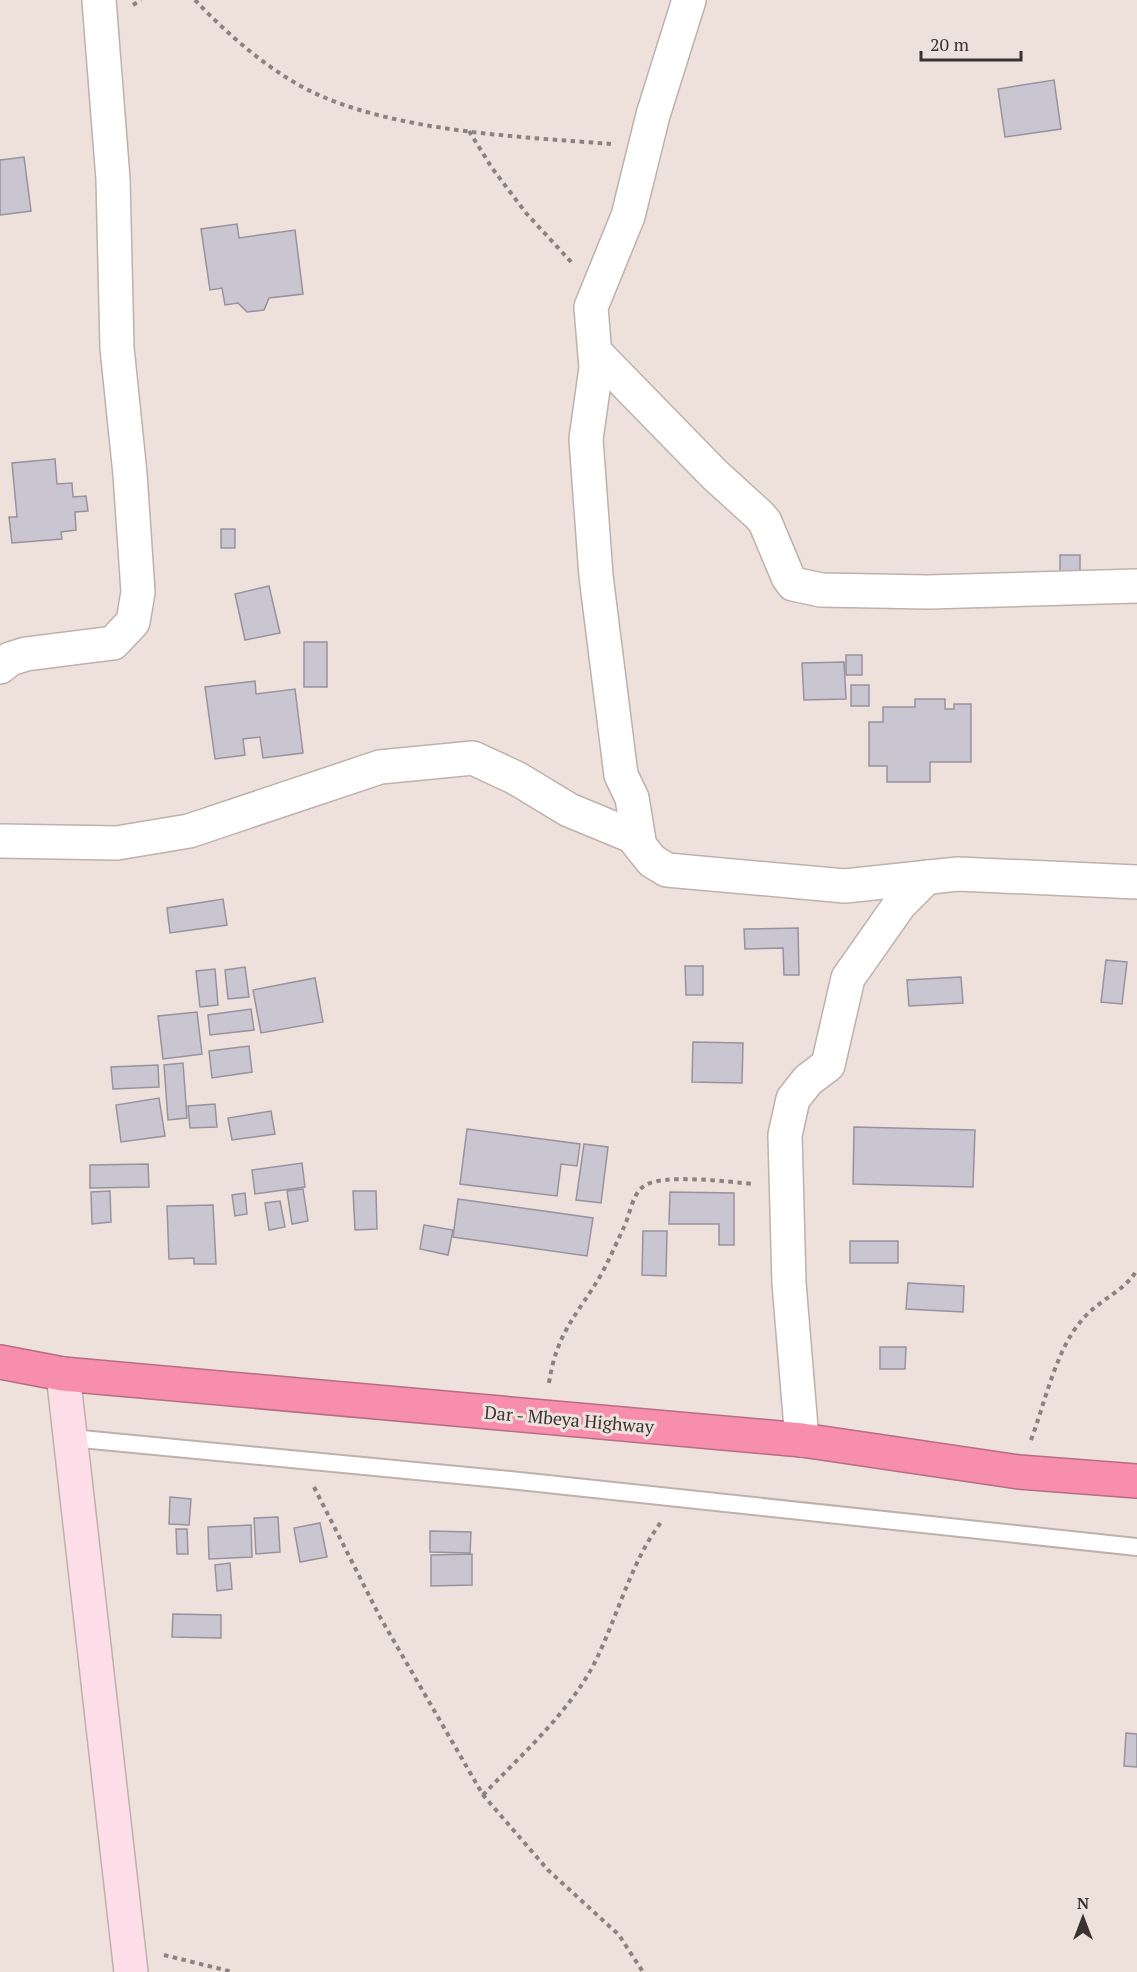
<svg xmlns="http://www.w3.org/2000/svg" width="1137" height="1972" font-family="'PT Serif',serif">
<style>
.building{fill:#c9c6d2;stroke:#96939e;stroke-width:1.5}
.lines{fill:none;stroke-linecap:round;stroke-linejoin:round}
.lane-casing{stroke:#beb1ac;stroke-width:20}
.street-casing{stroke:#beb1ac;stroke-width:36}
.secondary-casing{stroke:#beb1ac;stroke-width:36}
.highway-casing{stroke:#b56e83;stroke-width:36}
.path{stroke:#8b837f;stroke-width:4;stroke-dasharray:4.5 4.5;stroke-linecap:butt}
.lane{stroke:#fff;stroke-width:16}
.street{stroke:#fff;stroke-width:33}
.secondary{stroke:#fddde7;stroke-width:33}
.highway{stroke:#f88eae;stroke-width:33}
.labels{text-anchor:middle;stroke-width:6;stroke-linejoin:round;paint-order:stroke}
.street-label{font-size:18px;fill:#393432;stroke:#eee1dc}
</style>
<rect width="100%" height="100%" fill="#eee1dc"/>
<g class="building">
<polygon points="1054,80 1061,129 1005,137 998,89"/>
<polygon points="24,157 31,211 0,215 0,160"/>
<polygon points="237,224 239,238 295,230 303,294 269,298 264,310 247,312 238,303 225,305 222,288 210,290 201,229"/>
<polygon points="55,459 57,484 72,483 73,497 86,496 88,511 75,512 76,530 61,532 62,539 12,543 9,517 17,517 12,463"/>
<rect x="221" y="529" width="14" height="19"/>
<rect x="1060" y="555" width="20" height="26"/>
<polygon points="269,586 280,633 245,640 235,594"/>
<rect x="304" y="642" width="23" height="45"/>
<rect x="846" y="655" width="16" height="20"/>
<polygon points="844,662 846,699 804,700 802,663"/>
<polygon points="255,681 256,694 295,689 303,753 263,758 260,737 243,739 245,755 215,759 205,687"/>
<rect x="851" y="685" width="18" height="21"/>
<polygon points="915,699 945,699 945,709 954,709 954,704 971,704 971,762 930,762 930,782 887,782 887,766 869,766 869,722 883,722 883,707 915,707"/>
<polygon points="223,899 227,925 170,933 167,908"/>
<polygon points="798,928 799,975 784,975 783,948 745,949 744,929"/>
<polygon points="1106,960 1127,962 1122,1004 1101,1002"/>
<polygon points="685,966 703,966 703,995 686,995"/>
<polygon points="245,967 249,997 228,999 225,970"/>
<polygon points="215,969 218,1005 200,1007 196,971"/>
<polygon points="961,977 963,1003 909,1006 907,980"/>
<polygon points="315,978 323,1022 261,1033 253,990"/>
<polygon points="251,1009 254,1030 210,1035 208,1015"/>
<polygon points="197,1012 202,1054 163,1059 158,1016"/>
<polygon points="693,1042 743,1043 742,1083 692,1082"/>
<polygon points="249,1046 252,1072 212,1078 209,1051"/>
<polygon points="183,1063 187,1118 168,1120 164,1065"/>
<polygon points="158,1065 159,1087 113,1089 111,1067"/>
<polygon points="159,1098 165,1136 121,1142 116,1105"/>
<polygon points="215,1104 217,1127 190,1128 188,1106"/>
<polygon points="271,1111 275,1134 232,1140 228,1118"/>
<polygon points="854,1127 975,1130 973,1187 853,1184"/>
<polygon points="467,1129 580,1144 577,1166 561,1164 557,1196 460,1184"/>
<polygon points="584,1144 608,1147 601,1203 576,1200"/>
<polygon points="302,1163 305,1187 255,1194 252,1170"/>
<polygon points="148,1164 149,1187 90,1188 90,1165"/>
<polygon points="303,1189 308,1221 292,1224 287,1191"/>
<polygon points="110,1191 111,1222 92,1224 91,1192"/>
<polygon points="353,1191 376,1191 377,1229 355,1230"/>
<polygon points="670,1192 734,1193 734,1245 719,1245 719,1224 669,1224"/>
<polygon points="245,1193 247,1214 235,1216 232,1195"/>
<polygon points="458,1199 593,1218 587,1256 453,1237"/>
<polygon points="280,1201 285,1227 269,1230 265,1203"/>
<polygon points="213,1205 216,1264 194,1264 194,1258 169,1259 167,1206"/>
<polygon points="424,1225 453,1230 448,1255 420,1249"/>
<polygon points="643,1231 667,1231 666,1276 642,1275"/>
<rect x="850" y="1241" width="48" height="22"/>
<polygon points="908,1283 964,1286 963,1312 906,1309"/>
<polygon points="880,1347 906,1347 905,1369 880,1369"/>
<polygon points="170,1497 191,1499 189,1525 169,1524"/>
<polygon points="278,1517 280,1552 256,1554 254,1518"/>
<polygon points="320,1523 327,1557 300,1562 294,1528"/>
<polygon points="251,1525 252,1557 209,1559 208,1527"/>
<polygon points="176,1529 187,1529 188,1554 177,1554"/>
<polygon points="430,1531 471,1532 470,1553 430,1552"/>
<polygon points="472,1554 472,1585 431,1586 431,1555"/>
<polygon points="230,1563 232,1589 217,1591 215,1565"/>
<polygon points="173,1614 221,1615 221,1638 172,1637"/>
<polygon points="1126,1733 1137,1734 1137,1767 1124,1766"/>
</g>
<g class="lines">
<g class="lane-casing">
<polyline id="lane" points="71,1438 510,1480 1137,1547"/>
</g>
<g class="street-casing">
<g id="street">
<polyline points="596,353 714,474 759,515 765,522 788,577 793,584 821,590 928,592 1137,586"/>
<polyline points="0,667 10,659 26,654 113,643 133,622 138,592 130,474 117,348 113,179 99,0"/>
<polyline points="0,841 117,843 189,831 380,767 473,758 516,778 569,810 632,836 652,861 667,870 845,886 958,874 1137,882"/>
<polyline points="639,841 632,798 621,775 596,576 586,439 596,368 591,307 628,216 653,115 689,0"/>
<polyline points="802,1440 789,1283 785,1135 793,1099 808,1080 828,1065 848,978 900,904 927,877"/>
</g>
</g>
<g class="secondary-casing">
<polyline id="secondary" points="63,1374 131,1972"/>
</g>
<g class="highway-casing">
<polyline id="highway" points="0,1362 63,1374 802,1440 1019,1472 1137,1481"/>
</g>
<g class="path">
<path d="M 195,0 C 230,37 275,76 321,96 C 404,132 522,137 612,144"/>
<polyline points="133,5 141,0"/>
<polyline points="469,131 492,168 526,213 573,264"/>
<path d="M 549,1383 C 557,1331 577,1316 602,1273 C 610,1258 617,1242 624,1227 C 630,1215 632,1194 644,1186 C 662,1173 730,1182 753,1184"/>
<path d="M 1031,1440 C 1045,1403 1056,1349 1082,1320 C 1098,1300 1124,1292 1137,1270"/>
<polyline points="314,1487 380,1617 483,1795 548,1870 619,1935 643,1972"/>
<path d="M 483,1795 C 522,1754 569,1713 595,1662 C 617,1618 632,1559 662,1521"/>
<polyline points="164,1955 233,1972"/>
</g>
<use href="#lane" class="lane"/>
<use href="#street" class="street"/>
<use href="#secondary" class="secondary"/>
<use href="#highway" class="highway"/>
</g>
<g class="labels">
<g class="street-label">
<text transform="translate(569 1420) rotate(5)" y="6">Dar - Mbeya Highway</text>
</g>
</g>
<g transform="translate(1083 1918)" stroke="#eee1dc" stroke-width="4.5" paint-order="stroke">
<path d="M0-4.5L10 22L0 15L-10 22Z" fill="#393432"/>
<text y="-9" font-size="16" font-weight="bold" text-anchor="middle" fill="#393432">N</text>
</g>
<path d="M921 51v9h100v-9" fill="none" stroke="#393432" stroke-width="3"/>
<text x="930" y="51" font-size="18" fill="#393432" stroke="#eee1dc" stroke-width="4.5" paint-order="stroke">20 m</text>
</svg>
